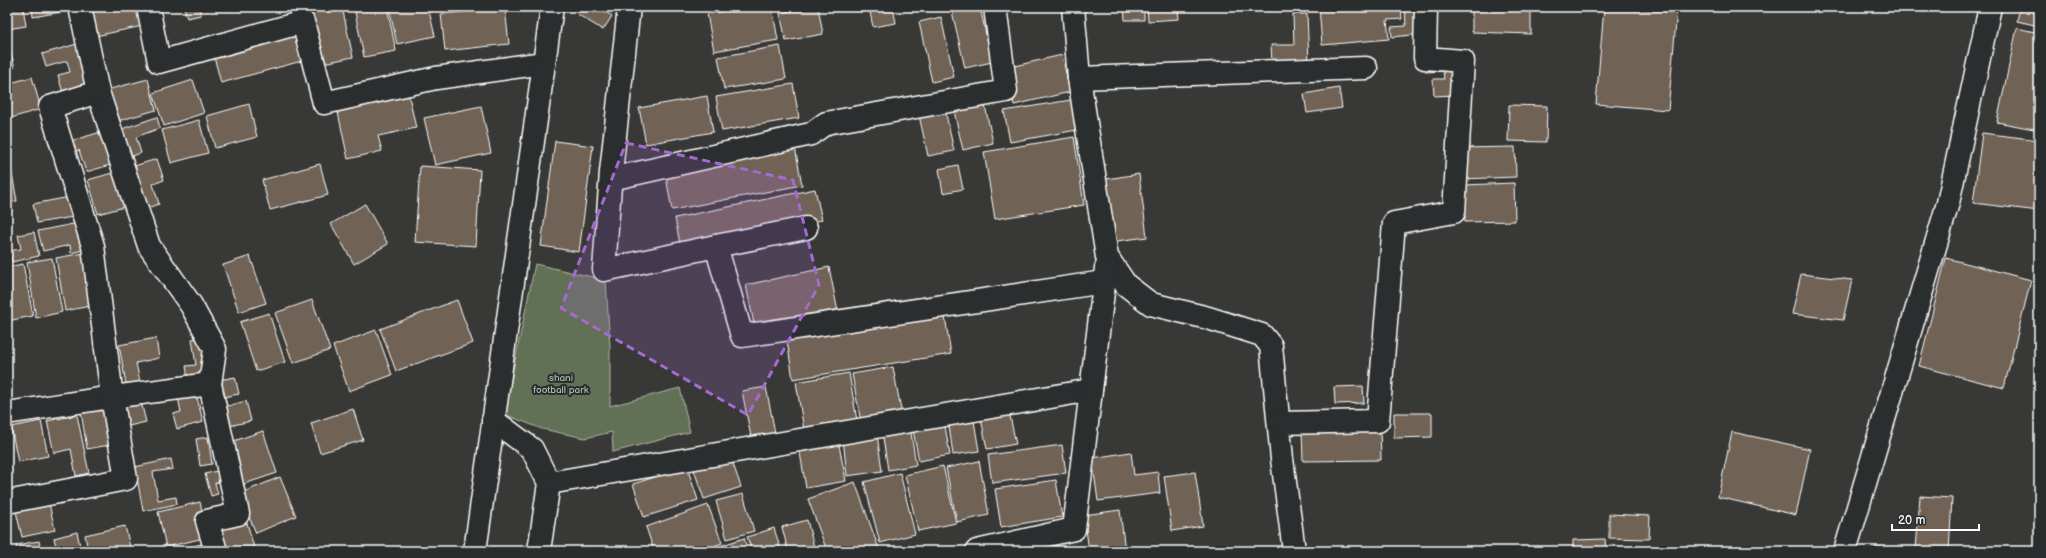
<svg xmlns="http://www.w3.org/2000/svg" width="2046" height="558" font-family="'Balsamiq Sans',sans-serif">
<style>
.green{fill:#627057;stroke:#b0b8ab}
.building{fill:#6f6255;stroke:#fff}
.lines{fill:none;stroke-linecap:round;stroke-linejoin:round}
.minor-casing{stroke:#fff;stroke-width:25}
.tertiary-casing{stroke:#fff;stroke-width:25}
.primary-casing{stroke:#fff;stroke-width:25}
.minor{stroke:#2a2d2e;stroke-width:22}
.tertiary{stroke:#2a2d2e;stroke-width:22}
.primary{stroke:#2a2d2e;stroke-width:22}
.marked{fill:#a36bd2;fill-opacity:0.2;stroke:#a36bd2;stroke-width:3;stroke-dasharray:8 5;stroke-linejoin:round}
.labels{text-anchor:middle;stroke-width:4;stroke-linejoin:round;paint-order:stroke}
.park-label{font-size:10px;fill:#b0b8ab;stroke:#2a2d2e}
</style>
<rect width="100%" height="100%" fill="#383836"/>
<filter id="ink" filterUnits="userSpaceOnUse"><feTurbulence type="fractalNoise" baseFrequency=".025" numOctaves="2"/><feDisplacementMap in="SourceGraphic" scale="8" xChannelSelector="R" yChannelSelector="G"/><feConvolveMatrix kernelMatrix="1 2 1 2 8 2 1 2 1" color-interpolation-filters="sRGB"/></filter>
<g filter="url(#ink)">
<polygon class="green" points="535,264 606,280 610,347 610,406 680,388 690,432 613,452 612,432 585,438 542,429 504,414"/>
<g class="building">
<polygon points="7,7 23,7 26,26 7,29"/>
<polygon points="32,7 60,7 61,12 33,17"/>
<polygon points="85,7 143,7 147,25 91,37"/>
<polygon points="156,7 176,7 157,11"/>
<polygon points="184,7 199,7 201,15 187,18"/>
<polygon points="307,7 342,7 353,57 319,64"/>
<polygon points="354,7 387,7 396,51 364,57"/>
<polygon points="389,7 428,7 435,36 397,44"/>
<polygon points="581,7 598,7 612,16 603,30 577,14"/>
<polygon points="749,7 772,7 778,40 714,51 707,14"/>
<polygon points="813,7 818,7 823,34 786,41 780,13"/>
<polygon points="869,7 893,7 896,23 873,27"/>
<polygon points="951,7 980,7 992,62 965,68"/>
<polygon points="1124,7 1144,7 1144,20 1125,20"/>
<polygon points="1147,7 1178,7 1179,19 1148,21"/>
<polygon points="1319,7 1401,7 1402,19 1387,20 1389,39 1322,45"/>
<polygon points="1420,7 1423,34 1392,37 1391,27 1406,26 1405,8"/>
<polygon points="1472,7 1531,7 1531,34 1472,32"/>
<polygon points="1604,7 1677,11 1668,110 1596,104"/>
<polygon points="2020,7 2039,7 2039,26 2017,21"/>
<polygon points="505,8 509,44 445,51 441,14"/>
<polygon points="1293,14 1307,14 1309,63 1272,64 1271,45 1294,45"/>
<polygon points="941,17 954,77 932,82 919,22"/>
<polygon points="2017,28 2039,33 2039,130 1997,122"/>
<polygon points="301,29 309,59 221,83 213,53"/>
<polygon points="77,44 90,90 64,97 58,75 70,72 67,61 46,67 42,54"/>
<polygon points="780,46 786,79 724,89 718,57"/>
<polygon points="7,48 9,48 15,67 7,69"/>
<polygon points="1062,55 1070,92 1014,105 1006,68"/>
<polygon points="1454,63 1456,95 1434,96 1433,79 1444,79 1443,71 1426,72 1426,65"/>
<polygon points="32,77 41,109 11,118 8,106 12,105 7,84"/>
<polygon points="148,79 156,110 111,123 103,91"/>
<polygon points="193,80 204,113 164,126 153,93"/>
<polygon points="793,84 799,118 722,131 716,97"/>
<polygon points="1339,88 1342,108 1307,113 1304,94"/>
<polygon points="408,92 416,128 378,136 382,151 348,159 337,108"/>
<polygon points="707,96 713,132 646,144 639,108"/>
<polygon points="1071,100 1077,130 1010,142 1004,111"/>
<polygon points="984,101 993,143 963,150 953,107"/>
<polygon points="249,104 257,137 215,148 207,116"/>
<polygon points="944,105 954,151 928,156 918,111"/>
<polygon points="1509,105 1547,106 1546,142 1508,141"/>
<polygon points="481,106 491,153 435,165 424,118"/>
<polygon points="157,117 160,128 136,137 141,153 126,158 116,131"/>
<polygon points="199,120 208,153 171,163 162,130"/>
<polygon points="108,130 117,163 86,172 79,150 70,153 67,142"/>
<polygon points="1982,133 2039,140 2039,211 1973,203"/>
<polygon points="1074,137 1084,205 995,219 984,152"/>
<polygon points="555,141 593,146 579,252 541,246"/>
<polygon points="7,147 17,201 7,203"/>
<polygon points="795,147 802,185 672,210 665,172"/>
<polygon points="1515,147 1516,177 1461,179 1460,148"/>
<polygon points="157,159 164,180 153,184 159,204 144,209 131,167"/>
<polygon points="320,164 328,195 270,210 262,180"/>
<polygon points="958,165 963,189 943,193 939,169"/>
<polygon points="420,166 480,170 476,246 415,242"/>
<polygon points="119,171 118,186 124,207 98,214 88,180"/>
<polygon points="1139,174 1147,237 1109,242 1100,180"/>
<polygon points="1514,183 1515,221 1465,222 1464,185"/>
<polygon points="815,189 822,220 681,249 675,218"/>
<polygon points="75,196 79,216 37,223 33,204"/>
<polygon points="365,204 388,244 354,264 331,224"/>
<polygon points="78,223 83,250 71,253 70,245 43,251 38,231"/>
<polygon points="34,232 39,256 12,262 9,251 21,249 18,235"/>
<polygon points="84,253 95,305 65,311 56,258"/>
<polygon points="250,256 266,303 239,312 223,265"/>
<polygon points="52,258 62,312 36,318 27,262"/>
<polygon points="1946,258 2031,280 2004,388 1919,366"/>
<polygon points="23,264 33,316 7,321 7,267"/>
<polygon points="829,267 838,312 755,329 746,285"/>
<polygon points="1801,274 1852,280 1843,320 1792,314"/>
<polygon points="312,300 330,350 293,363 275,313"/>
<polygon points="457,300 473,343 396,371 380,329"/>
<polygon points="944,310 951,354 793,379 786,334"/>
<polygon points="269,313 285,362 256,371 240,322"/>
<polygon points="376,330 392,375 349,391 333,346"/>
<polygon points="206,337 206,382 189,385 186,366 196,365 192,339"/>
<polygon points="156,338 159,358 136,363 141,387 127,390 119,345"/>
<polygon points="893,367 902,415 861,422 852,374"/>
<polygon points="849,373 858,427 805,436 796,382"/>
<polygon points="235,377 239,394 223,397 219,380"/>
<polygon points="1363,386 1364,403 1335,404 1334,387"/>
<polygon points="766,387 776,438 752,442 742,391"/>
<polygon points="196,393 203,422 177,429 173,414 181,412 178,397"/>
<polygon points="246,401 251,421 229,426 224,407"/>
<polygon points="141,402 146,422 120,428 116,407"/>
<polygon points="109,407 115,444 87,449 81,412"/>
<polygon points="1008,407 1016,444 987,449 980,413"/>
<polygon points="353,409 363,440 320,453 311,423"/>
<polygon points="1394,413 1432,413 1432,437 1394,438"/>
<polygon points="77,415 89,473 76,476 71,449 54,453 47,421"/>
<polygon points="973,415 979,451 953,455 948,418"/>
<polygon points="944,420 950,455 919,461 912,425"/>
<polygon points="41,421 48,456 18,462 11,427"/>
<polygon points="910,426 916,465 888,470 882,431"/>
<polygon points="1380,428 1381,460 1303,461 1302,430"/>
<polygon points="263,431 277,473 238,486 225,444"/>
<polygon points="1732,432 1810,449 1796,515 1718,497"/>
<polygon points="877,434 882,471 847,476 843,439"/>
<polygon points="208,437 212,464 200,466 196,439"/>
<polygon points="838,440 846,481 806,488 799,447"/>
<polygon points="1062,445 1066,473 992,483 988,455"/>
<polygon points="1131,452 1134,475 1158,472 1160,493 1098,501 1092,458"/>
<polygon points="731,458 741,487 704,499 694,470"/>
<polygon points="171,459 173,469 153,472 158,500 176,497 177,504 143,511 135,467"/>
<polygon points="979,461 989,515 957,522 946,468"/>
<polygon points="943,466 956,523 918,531 905,475"/>
<polygon points="687,467 698,500 644,517 633,484"/>
<polygon points="225,469 228,479 215,483 218,494 211,496 205,474"/>
<polygon points="1195,472 1203,526 1172,531 1164,476"/>
<polygon points="900,473 915,534 880,543 864,482"/>
<polygon points="280,477 296,516 256,533 239,494"/>
<polygon points="1056,480 1062,517 1001,527 995,489"/>
<polygon points="855,482 879,549 873,551 827,551 808,499"/>
<polygon points="743,494 754,531 727,539 716,501"/>
<polygon points="1920,496 1952,498 1949,551 1875,551 1875,547 1916,550"/>
<polygon points="48,499 55,530 22,537 15,507"/>
<polygon points="200,502 208,537 166,547 158,512"/>
<polygon points="708,505 722,543 700,551 654,551 646,527"/>
<polygon points="1120,510 1125,551 1089,551 1084,515"/>
<polygon points="1609,514 1650,516 1649,539 1609,538"/>
<polygon points="7,520 12,547 7,548"/>
<polygon points="807,520 815,551 788,551 782,527"/>
<polygon points="247,523 255,551 227,551 221,530"/>
<polygon points="125,526 131,551 88,551 85,535"/>
<polygon points="774,528 781,551 752,551 747,537"/>
<polygon points="77,532 81,551 57,551 54,538"/>
<polygon points="744,538 748,551 722,551 720,546"/>
<polygon points="1055,539 1057,551 1006,551"/>
<polygon points="1605,539 1606,551 1573,551 1573,540"/>
<polygon points="39,541 41,551 17,551 16,545"/>
<polygon points="210,542 212,551 173,551"/>
</g>
<g class="lines">
<g class="minor-casing">
<g id="minor">
<polyline points="148,7 159,62 303,22 324,103 436,78 544,63"/>
<polyline points="629,7 611,172 604,270 716,246 742,336 1104,282"/>
<polyline points="1073,7 1079,78 1107,257 1126,285 1151,304 1208,318 1262,335 1271,346 1282,459 1294,551"/>
<polyline points="1079,78 1366,68"/>
<polyline points="98,92 149,246 191,305 215,349 210,384 238,514 207,521 216,551"/>
<polyline points="611,179 811,134 826,123 1006,91 995,7"/>
<polyline points="716,246 806,228"/>
<polyline points="7,413 112,397 210,384"/>
<polyline points="493,420 532,449 549,483 539,551"/>
<polyline points="1279,423 1378,421 1394,223 1454,212 1463,61 1425,58 1426,7"/>
<polyline points="549,483 1091,390"/>
<polyline points="7,502 126,479 112,397 93,246 50,107 98,92 80,7"/>
<polyline points="977,551 1074,529 1106,268"/>
</g>
</g>
<g class="tertiary-casing">
<polyline id="tertiary" points="475,551 552,7"/>
</g>
<g class="primary-casing">
<polyline id="primary" points="1845,551 1948,203 1990,7"/>
</g>
<use href="#minor" class="minor"/>
<use href="#tertiary" class="tertiary"/>
<use href="#primary" class="primary"/>
</g>
</g>
<path class="marked" d="M 626,143 L 793,180 L 819,285 L 748,415 L 561,308 Z"/>
<g class="labels">
<g class="park-label">
<text x="561" y="381">shani<tspan x="561" dy="12">football park</tspan></text>
</g>
</g>
<rect width="2046" height="558" fill="none" stroke="#2a2d2e" stroke-width="24"/>
<rect x="12" y="12" width="2022" height="534" fill="none" stroke="#fff" stroke-width="1.5" filter="url(#ink)"/>
<path d="M1892 524v6h87v-6" fill="none" stroke="#ffffff" stroke-width="2"/>
<text x="1898" y="524" font-size="12" fill="#ffffff" stroke="#2a2d2e" stroke-width="3" paint-order="stroke">20 m</text>
</svg>
